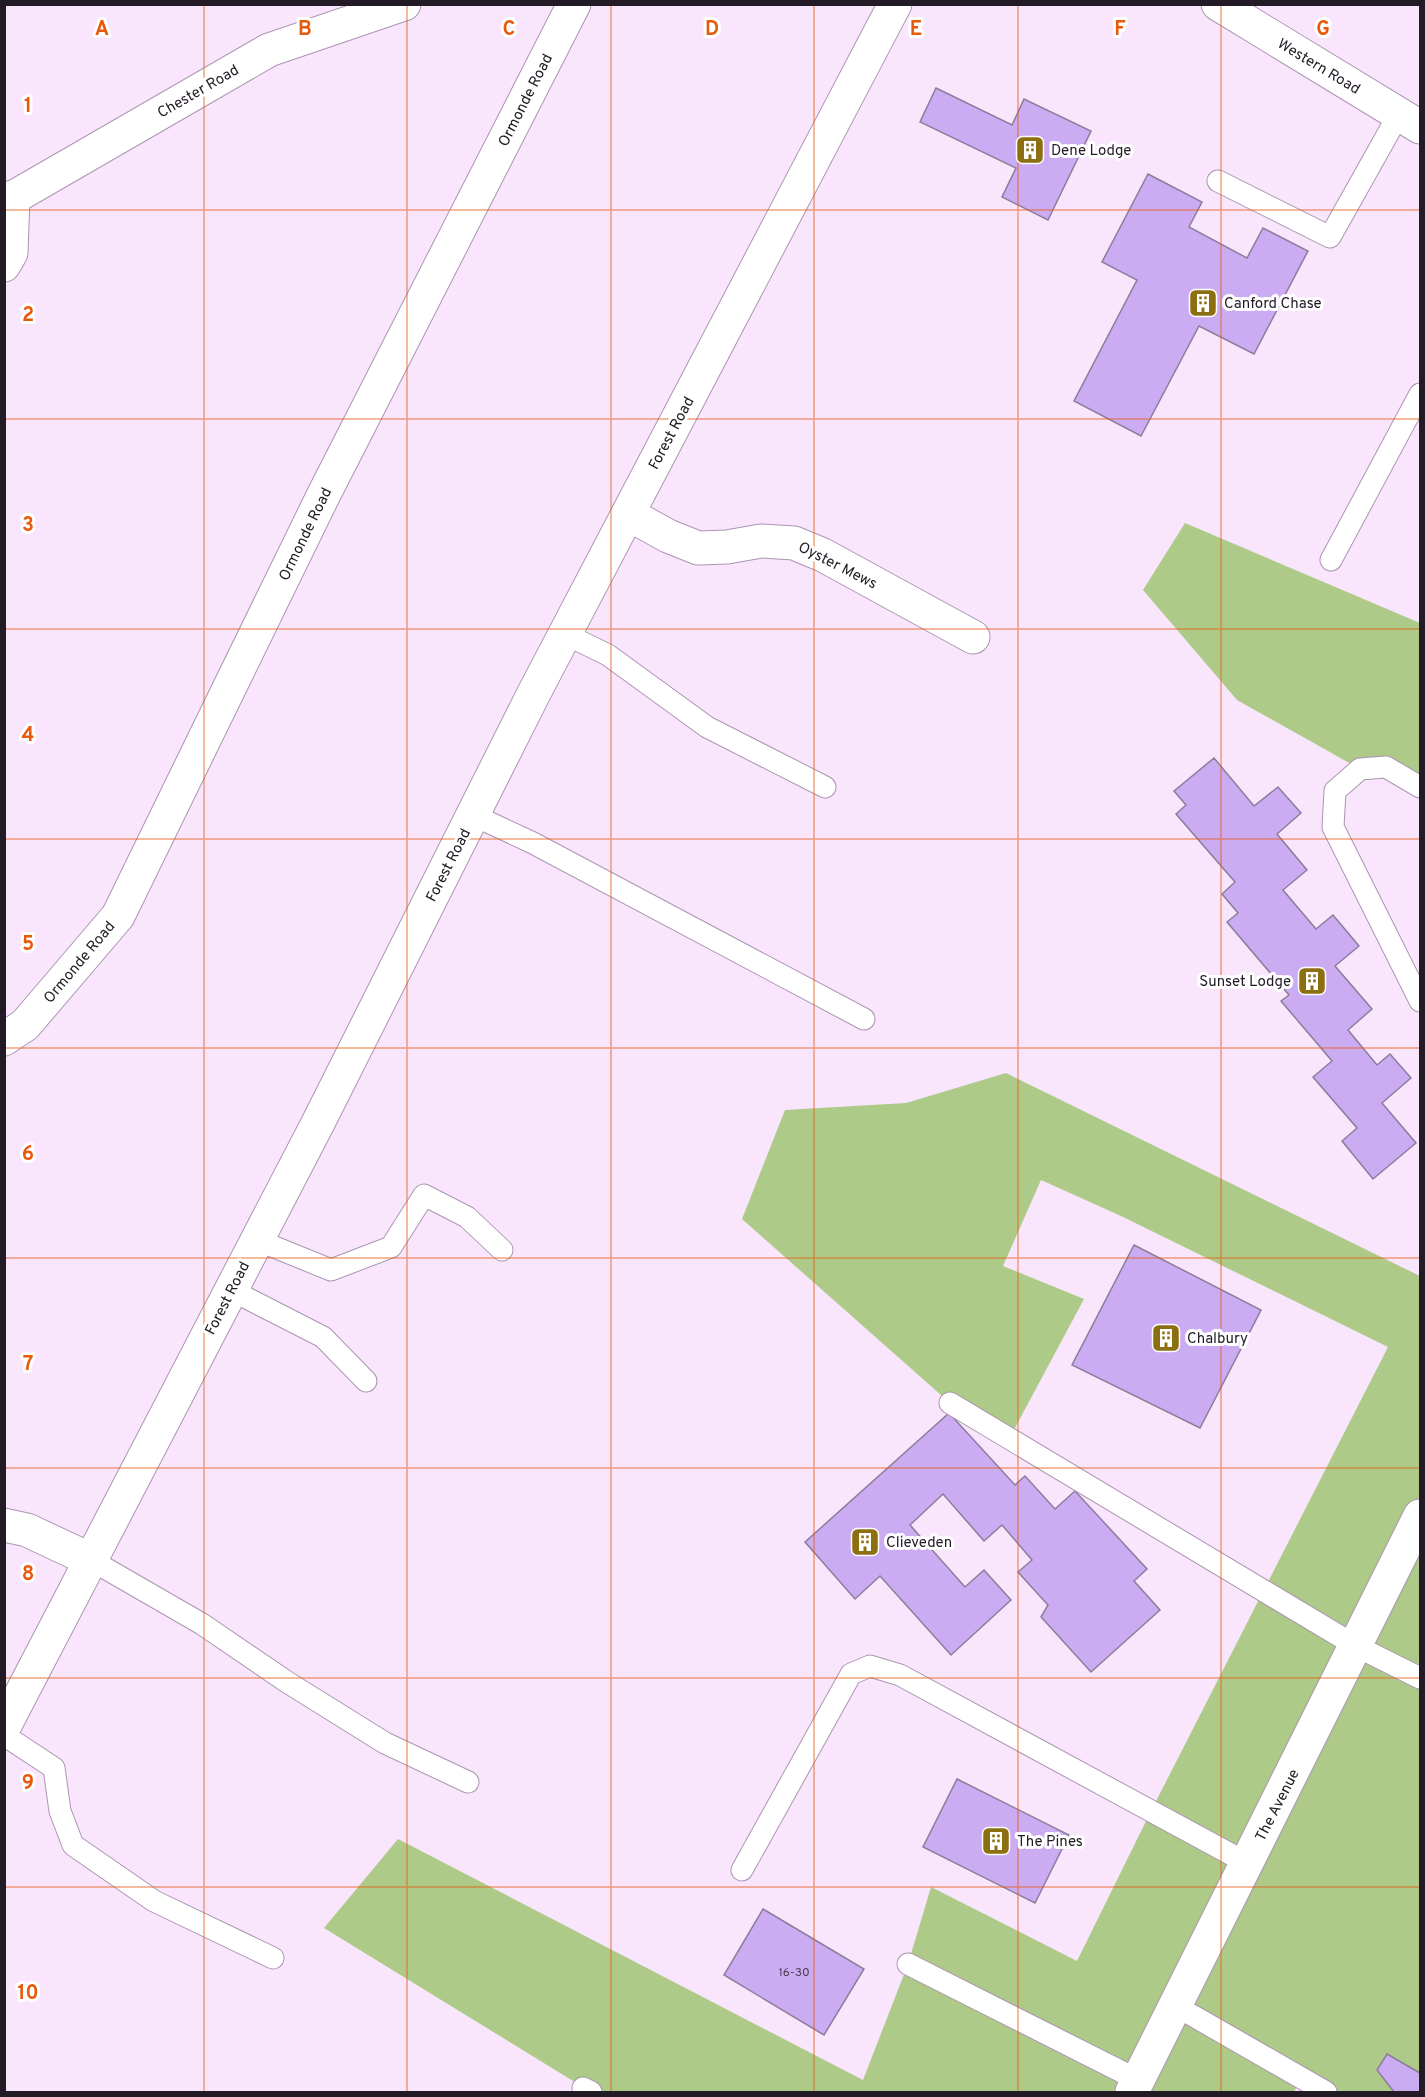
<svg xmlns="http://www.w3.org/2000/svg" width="1425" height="2097" font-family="Overpass,sans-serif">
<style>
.green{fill:#adca89}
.building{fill:#cbabf1;stroke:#8a7e9b;stroke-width:1.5}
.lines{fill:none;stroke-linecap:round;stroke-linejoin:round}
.lane-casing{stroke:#ab95b0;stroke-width:23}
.street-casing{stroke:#ab95b0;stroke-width:35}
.secondary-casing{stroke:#ab95b0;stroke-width:35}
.lane{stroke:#fff;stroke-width:21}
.street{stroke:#fff;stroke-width:33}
.secondary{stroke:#fff;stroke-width:33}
.grid{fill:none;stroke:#e8590c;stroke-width:1.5;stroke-opacity:0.55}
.labels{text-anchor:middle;stroke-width:6;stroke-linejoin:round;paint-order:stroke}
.number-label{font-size:12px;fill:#4c3e57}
.street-label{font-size:15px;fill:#221a24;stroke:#fff}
.poi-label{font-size:15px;fill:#221a24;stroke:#fff;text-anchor:start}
.grid-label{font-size:20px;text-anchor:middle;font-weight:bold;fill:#e8590c;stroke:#fff;stroke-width:6;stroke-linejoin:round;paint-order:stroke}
</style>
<rect width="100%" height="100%" fill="#f9e6fd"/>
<g class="green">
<polygon points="1185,523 1420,623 1420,787 1360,769 1237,700 1143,590"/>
<polygon points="1006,1073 1420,1276 1420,2092 1326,2092 1301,2079 1294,2092 591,2092 324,1928 398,1839 863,2080 908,1964 931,1887 1077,1961 1151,1811 1388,1347 1121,1216 1041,1180 1003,1266 1084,1299 1009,1439 950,1403 742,1219 785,1110 906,1103"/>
</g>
<g class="building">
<polygon points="936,88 1012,125 1024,99 1091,131 1048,220 1002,197 1016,168 920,122"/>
<polygon points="1148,174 1202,202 1189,227 1247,258 1263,228 1308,251 1254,354 1199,326 1141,436 1074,401 1137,280 1102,262"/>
<polygon points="1214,758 1254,806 1278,787 1301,813 1277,834 1307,870 1283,890 1316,929 1333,915 1359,946 1335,966 1372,1009 1348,1030 1377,1065 1390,1054 1411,1078 1382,1103 1416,1143 1373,1179 1342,1141 1357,1128 1313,1077 1332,1061 1281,1001 1289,995 1227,922 1238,913 1222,894 1235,882 1176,814 1186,805 1174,791"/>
<polygon points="1134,1245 1261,1310 1200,1428 1072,1365"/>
<polygon points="949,1413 1015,1485 1025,1476 1055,1509 1075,1491 1147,1569 1134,1581 1160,1610 1091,1672 1041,1617 1048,1605 1018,1572 1032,1560 1002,1525 984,1541 943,1494 910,1525 965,1587 984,1570 1011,1600 951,1655 880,1576 855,1599 805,1542"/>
<polygon points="957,1779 1069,1835 1035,1903 923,1847"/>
<polygon points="763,1909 864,1969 824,2035 724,1975"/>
<polygon points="1387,2054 1420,2073 1420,2092 1394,2092 1377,2070"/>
</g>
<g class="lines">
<g class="lane-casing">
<g id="lane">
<polyline points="1218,181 1330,237 1399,114"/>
<polyline points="1331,560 1420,394"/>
<polyline points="565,634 608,655 707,727 825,787"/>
<polyline points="1420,787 1386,767 1360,769 1335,791 1333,827 1420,1001"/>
<polyline points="473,815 533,843 864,1019"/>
<polyline points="257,1240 331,1270 391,1247 424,1195 467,1217 502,1250"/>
<polyline points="231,1290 323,1337 366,1381"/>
<polyline points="950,1403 1356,1646 1420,1678"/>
<polyline points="91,1560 202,1624 287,1682 385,1743 468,1782"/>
<polyline points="4,1735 54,1768 60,1811 73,1845 154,1901 273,1958"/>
<polyline points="742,1870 851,1674 870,1666 900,1675 1247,1863"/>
<polyline points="908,1964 1138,2080"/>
<polyline points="1176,2006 1326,2092"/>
<polyline points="583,2088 591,2092"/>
</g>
</g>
<g class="street-casing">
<g id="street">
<polyline points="4,203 269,50 404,4"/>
<polyline points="4,265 11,253 13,197"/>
<polyline points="628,514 668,536 698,548 727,547 761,541 794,543 823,555 973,637"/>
<polyline points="4,1039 25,1025 118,916 323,496 574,4"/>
<polyline points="4,1525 27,1530 91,1560"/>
<polyline points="4,1727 318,1123 534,693 895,4"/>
</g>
</g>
<g class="secondary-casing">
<g id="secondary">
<polyline points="1218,4 1420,127"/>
<polyline points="1132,2092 1420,1516"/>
</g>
</g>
<use href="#lane" class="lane"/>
<use href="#street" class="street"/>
<use href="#secondary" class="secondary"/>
</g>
<path class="grid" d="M 204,4 L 204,2092M 407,4 L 407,2092M 611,4 L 611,2092M 814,4 L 814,2092M 1018,4 L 1018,2092M 1221,4 L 1221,2092M 4,210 L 1420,210M 4,419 L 1420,419M 4,629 L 1420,629M 4,839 L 1420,839M 4,1048 L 1420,1048M 4,1258 L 1420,1258M 4,1468 L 1420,1468M 4,1678 L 1420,1678M 4,1887 L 1420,1887"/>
<defs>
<g id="building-square" transform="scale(1.5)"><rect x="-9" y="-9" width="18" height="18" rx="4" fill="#8c6f11" stroke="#fff"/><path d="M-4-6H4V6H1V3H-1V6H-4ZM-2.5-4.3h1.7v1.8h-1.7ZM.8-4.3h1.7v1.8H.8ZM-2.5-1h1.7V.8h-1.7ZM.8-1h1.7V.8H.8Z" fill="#fff"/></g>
</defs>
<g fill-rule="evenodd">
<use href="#building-square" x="1030" y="150"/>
<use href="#building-square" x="1203" y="303"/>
<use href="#building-square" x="1312" y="981"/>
<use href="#building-square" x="1166" y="1338"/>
<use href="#building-square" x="865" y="1542"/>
<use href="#building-square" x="996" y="1841"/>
</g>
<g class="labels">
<g class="number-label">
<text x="794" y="1976">16-30</text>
</g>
<g class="street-label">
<text transform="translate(1319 66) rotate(31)" y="5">Western Road</text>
<text transform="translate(198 91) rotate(-30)" y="5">Chester Road</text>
<text transform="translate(525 100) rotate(-63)" y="5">Ormonde Road</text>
<text transform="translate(671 433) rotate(-62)" y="5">Forest Road</text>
<text transform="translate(305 534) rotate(-64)" y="5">Ormonde Road</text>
<text transform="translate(838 565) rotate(27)" y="5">Oyster Mews</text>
<text transform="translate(448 865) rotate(-63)" y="5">Forest Road</text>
<text transform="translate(79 962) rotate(-50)" y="5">Ormonde Road</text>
<text transform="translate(227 1298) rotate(-63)" y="5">Forest Road</text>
<text transform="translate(1277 1805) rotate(-63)" y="5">The Avenue</text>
</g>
<g class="poi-label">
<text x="1051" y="155">Dene Lodge</text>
<text x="1224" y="308">Canford Chase</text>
<text x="1291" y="986" text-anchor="end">Sunset Lodge</text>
<text x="1187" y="1343">Chalbury</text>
<text x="886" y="1547">Clieveden</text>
<text x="1017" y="1846">The Pines</text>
</g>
</g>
<g class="grid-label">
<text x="102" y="35">A</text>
<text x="305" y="35">B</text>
<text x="509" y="35">C</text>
<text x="712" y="35">D</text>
<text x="916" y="35">E</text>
<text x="1120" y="35">F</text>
<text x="1323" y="35">G</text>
<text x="28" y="112">1</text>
<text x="28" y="321">2</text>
<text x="28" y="531">3</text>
<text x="28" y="741">4</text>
<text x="28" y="950">5</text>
<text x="28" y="1160">6</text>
<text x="28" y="1370">7</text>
<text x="28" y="1580">8</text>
<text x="28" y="1789">9</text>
<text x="28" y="1999">10</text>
</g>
<rect width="1425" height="2097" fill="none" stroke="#221a24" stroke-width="12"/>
</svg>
